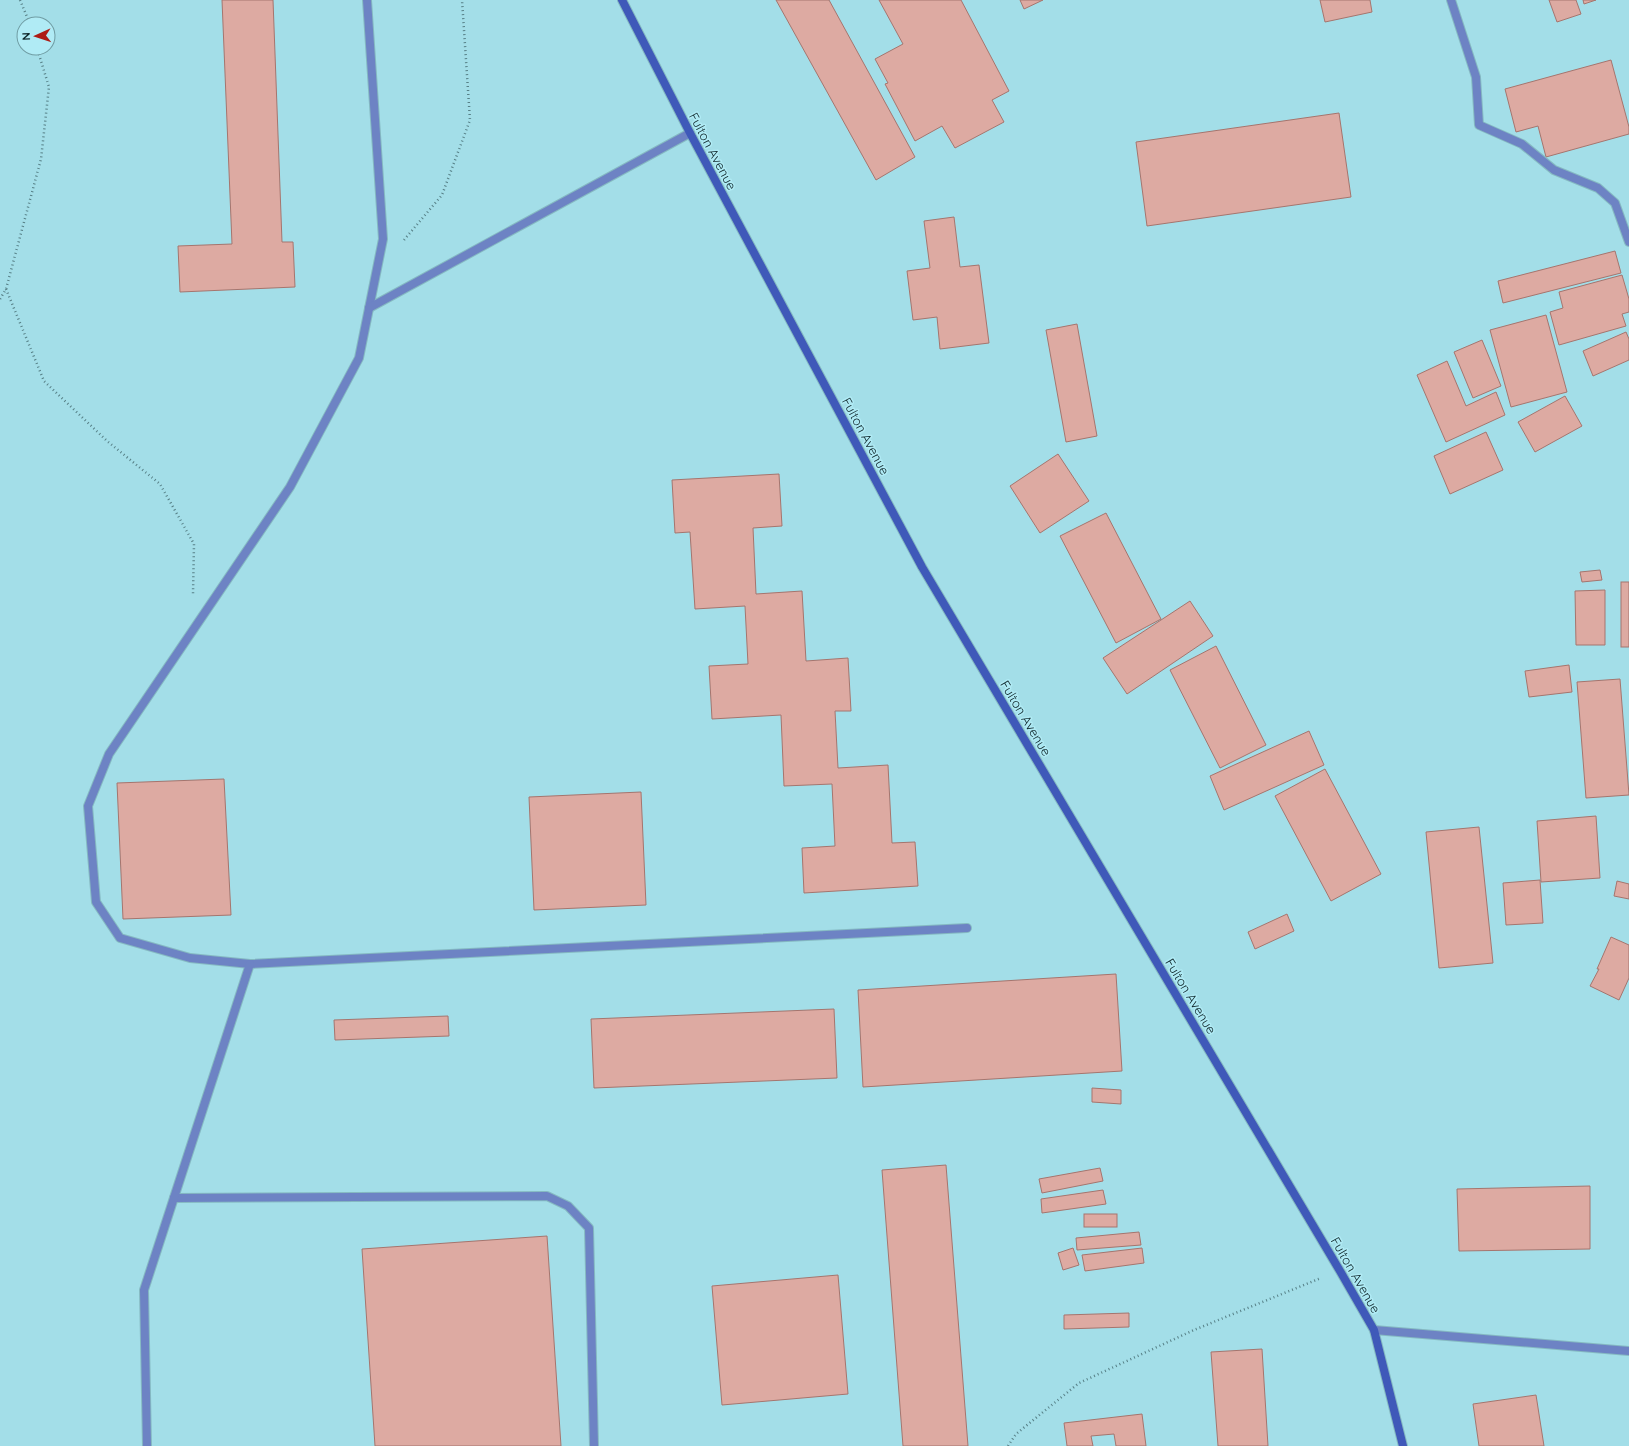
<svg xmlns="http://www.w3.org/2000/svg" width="1629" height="1446" font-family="Quicksand,sans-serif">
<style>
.building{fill:#ddaaa2;stroke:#a5756e}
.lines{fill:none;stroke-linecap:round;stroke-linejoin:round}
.lane-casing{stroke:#85b9c2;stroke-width:10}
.street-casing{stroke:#85b9c2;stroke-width:10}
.secondary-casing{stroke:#85b9c2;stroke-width:10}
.path{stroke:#578087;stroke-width:2.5;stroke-dasharray:1 3;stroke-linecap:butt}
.lane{stroke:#6d83c4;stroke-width:8}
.street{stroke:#6d83c4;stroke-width:8}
.secondary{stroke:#3f59b9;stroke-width:8}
.labels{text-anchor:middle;stroke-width:3;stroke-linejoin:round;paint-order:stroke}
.street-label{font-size:13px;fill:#0f272b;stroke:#b0ebf5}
</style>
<rect width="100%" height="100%" fill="#a3dee8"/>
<g class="building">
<polygon points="222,0 273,0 282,242 293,242 295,287 180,292 178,246 232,244"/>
<polygon points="776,0 829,0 915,157 876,180"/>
<polygon points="879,0 961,0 1009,91 992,100 1004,122 955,148 942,126 915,141 885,84 888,83 875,59 903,44"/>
<polygon points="1020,0 1043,0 1024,9"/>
<polygon points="1320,0 1370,0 1372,12 1325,22"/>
<polygon points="1549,0 1576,0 1581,14 1557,22"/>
<polygon points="1583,0 1596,0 1584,4"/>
<polygon points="1611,60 1629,127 1629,134 1546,157 1538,126 1516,132 1505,89"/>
<polygon points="1339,113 1351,197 1147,226 1136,142"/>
<polygon points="954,217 960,267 979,265 989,343 940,349 937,317 913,320 907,271 930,268 924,221"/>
<polygon points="1615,251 1621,273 1503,303 1498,281"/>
<polygon points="1622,275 1629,299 1629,312 1622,314 1626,326 1559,345 1550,312 1563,308 1559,292"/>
<polygon points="1546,315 1567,392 1511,407 1490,330"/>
<polygon points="1077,324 1097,436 1066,442 1046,330"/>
<polygon points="1626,332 1629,339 1629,360 1593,376 1583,351"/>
<polygon points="1482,340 1501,386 1473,398 1454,352"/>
<polygon points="1447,361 1466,406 1496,392 1505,415 1446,442 1417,375"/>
<polygon points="1565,396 1582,426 1535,452 1518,422"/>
<polygon points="1486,432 1503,470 1450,494 1434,456"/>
<polygon points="1058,454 1089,501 1040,533 1010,486"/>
<polygon points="779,474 782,526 753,528 756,594 802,591 806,661 848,658 851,711 835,711 838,768 888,765 892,843 915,842 918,886 804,893 802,848 835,846 832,784 784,786 781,715 712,719 709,666 748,664 745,606 695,609 690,532 675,533 672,480"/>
<polygon points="1106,513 1161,619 1116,643 1060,536"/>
<polygon points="1600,570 1602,580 1582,582 1580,572"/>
<rect x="1621" y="582" width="8" height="65"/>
<polygon points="1605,590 1605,645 1576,645 1575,591"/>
<polygon points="1190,601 1213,636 1127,694 1103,658"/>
<polygon points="1216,646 1266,745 1220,768 1170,670"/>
<polygon points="1569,665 1572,692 1529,697 1525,671"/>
<polygon points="1620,679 1629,795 1586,798 1577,682"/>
<polygon points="1309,731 1324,765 1224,810 1210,776"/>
<polygon points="1325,769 1381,874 1331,901 1275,796"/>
<polygon points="224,779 231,915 123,919 117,783"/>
<polygon points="641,792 646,905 534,910 529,797"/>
<polygon points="1596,816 1600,878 1541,882 1537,821"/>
<polygon points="1479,827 1493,963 1439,968 1426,832"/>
<polygon points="1540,880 1543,923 1506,925 1503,883"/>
<polygon points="1617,881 1629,884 1629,899 1614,896"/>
<polygon points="1287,914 1294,931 1255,949 1248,932"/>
<polygon points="1611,937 1629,945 1629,978 1619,1000 1590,986 1599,969 1597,969"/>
<polygon points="1116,974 1122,1071 863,1087 858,990"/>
<polygon points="834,1009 837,1078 594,1088 591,1019"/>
<polygon points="448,1016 449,1036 335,1040 334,1020"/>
<polygon points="1092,1088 1121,1090 1121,1104 1092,1102"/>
<polygon points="946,1165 968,1446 903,1446 882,1170"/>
<polygon points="1100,1168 1103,1181 1042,1193 1039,1179"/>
<polygon points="1590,1186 1590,1249 1459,1251 1457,1189"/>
<polygon points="1103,1190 1106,1204 1042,1213 1041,1199"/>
<rect x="1084" y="1214" width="33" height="13"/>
<polygon points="1139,1232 1141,1245 1077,1250 1076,1238"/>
<polygon points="547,1236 561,1446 375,1446 362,1249"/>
<polygon points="1073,1248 1079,1265 1063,1270 1058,1253"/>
<polygon points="1142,1248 1144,1263 1085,1271 1082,1255"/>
<polygon points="838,1275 848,1394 722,1405 712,1286"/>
<polygon points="1129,1313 1129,1327 1064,1329 1064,1315"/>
<polygon points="1262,1349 1268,1446 1218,1446 1211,1352"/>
<polygon points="1536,1395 1544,1446 1479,1446 1473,1404"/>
<polygon points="1142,1414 1146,1446 1116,1446 1114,1434 1091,1436 1093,1446 1067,1446 1064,1423"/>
</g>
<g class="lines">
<g class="lane-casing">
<polyline id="lane" points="174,1198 547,1196 568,1206 589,1228 594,1446"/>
</g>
<g class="street-casing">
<g id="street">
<polyline points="367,0 383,239 359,358 290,487 109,754 88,806 96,902 120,938 190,958 250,964 967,928"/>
<polyline points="1451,0 1476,77 1479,125 1522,144 1554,170 1598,188 1615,203 1629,242"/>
<polyline points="369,308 690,133"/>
<polyline points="1374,1330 1629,1351"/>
<polyline points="147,1446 144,1290 250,964"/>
</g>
</g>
<g class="secondary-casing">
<polyline id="secondary" points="622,0 690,133 922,567 1340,1271 1374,1330 1403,1446"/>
</g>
<g class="path">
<polyline points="20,0 30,24"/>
<polyline points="404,240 442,195 470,120 462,0"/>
<polyline points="6,289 44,381 107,441 160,484 194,544 193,594"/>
<polyline points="0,299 6,289 41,159 49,87 37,48"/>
<polyline points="1008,1446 1016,1434 1079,1383 1194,1330 1321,1278"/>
</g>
<use href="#lane" class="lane"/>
<use href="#street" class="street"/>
<use href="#secondary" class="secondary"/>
</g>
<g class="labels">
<g class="street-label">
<text transform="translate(713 151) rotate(62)" y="5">Fulton Avenue</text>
<text transform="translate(866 436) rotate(62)" y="5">Fulton Avenue</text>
<text transform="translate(1026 718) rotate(59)" y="5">Fulton Avenue</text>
<text transform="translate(1191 996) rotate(59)" y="5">Fulton Avenue</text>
<text transform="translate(1356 1275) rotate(60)" y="5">Fulton Avenue</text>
</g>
</g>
<g transform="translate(36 36) rotate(267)"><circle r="19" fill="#b0ebf5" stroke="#709da4"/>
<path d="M0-3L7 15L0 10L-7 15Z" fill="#ad1c15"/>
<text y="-6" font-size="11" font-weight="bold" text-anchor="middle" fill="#0f272b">N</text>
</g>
</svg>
